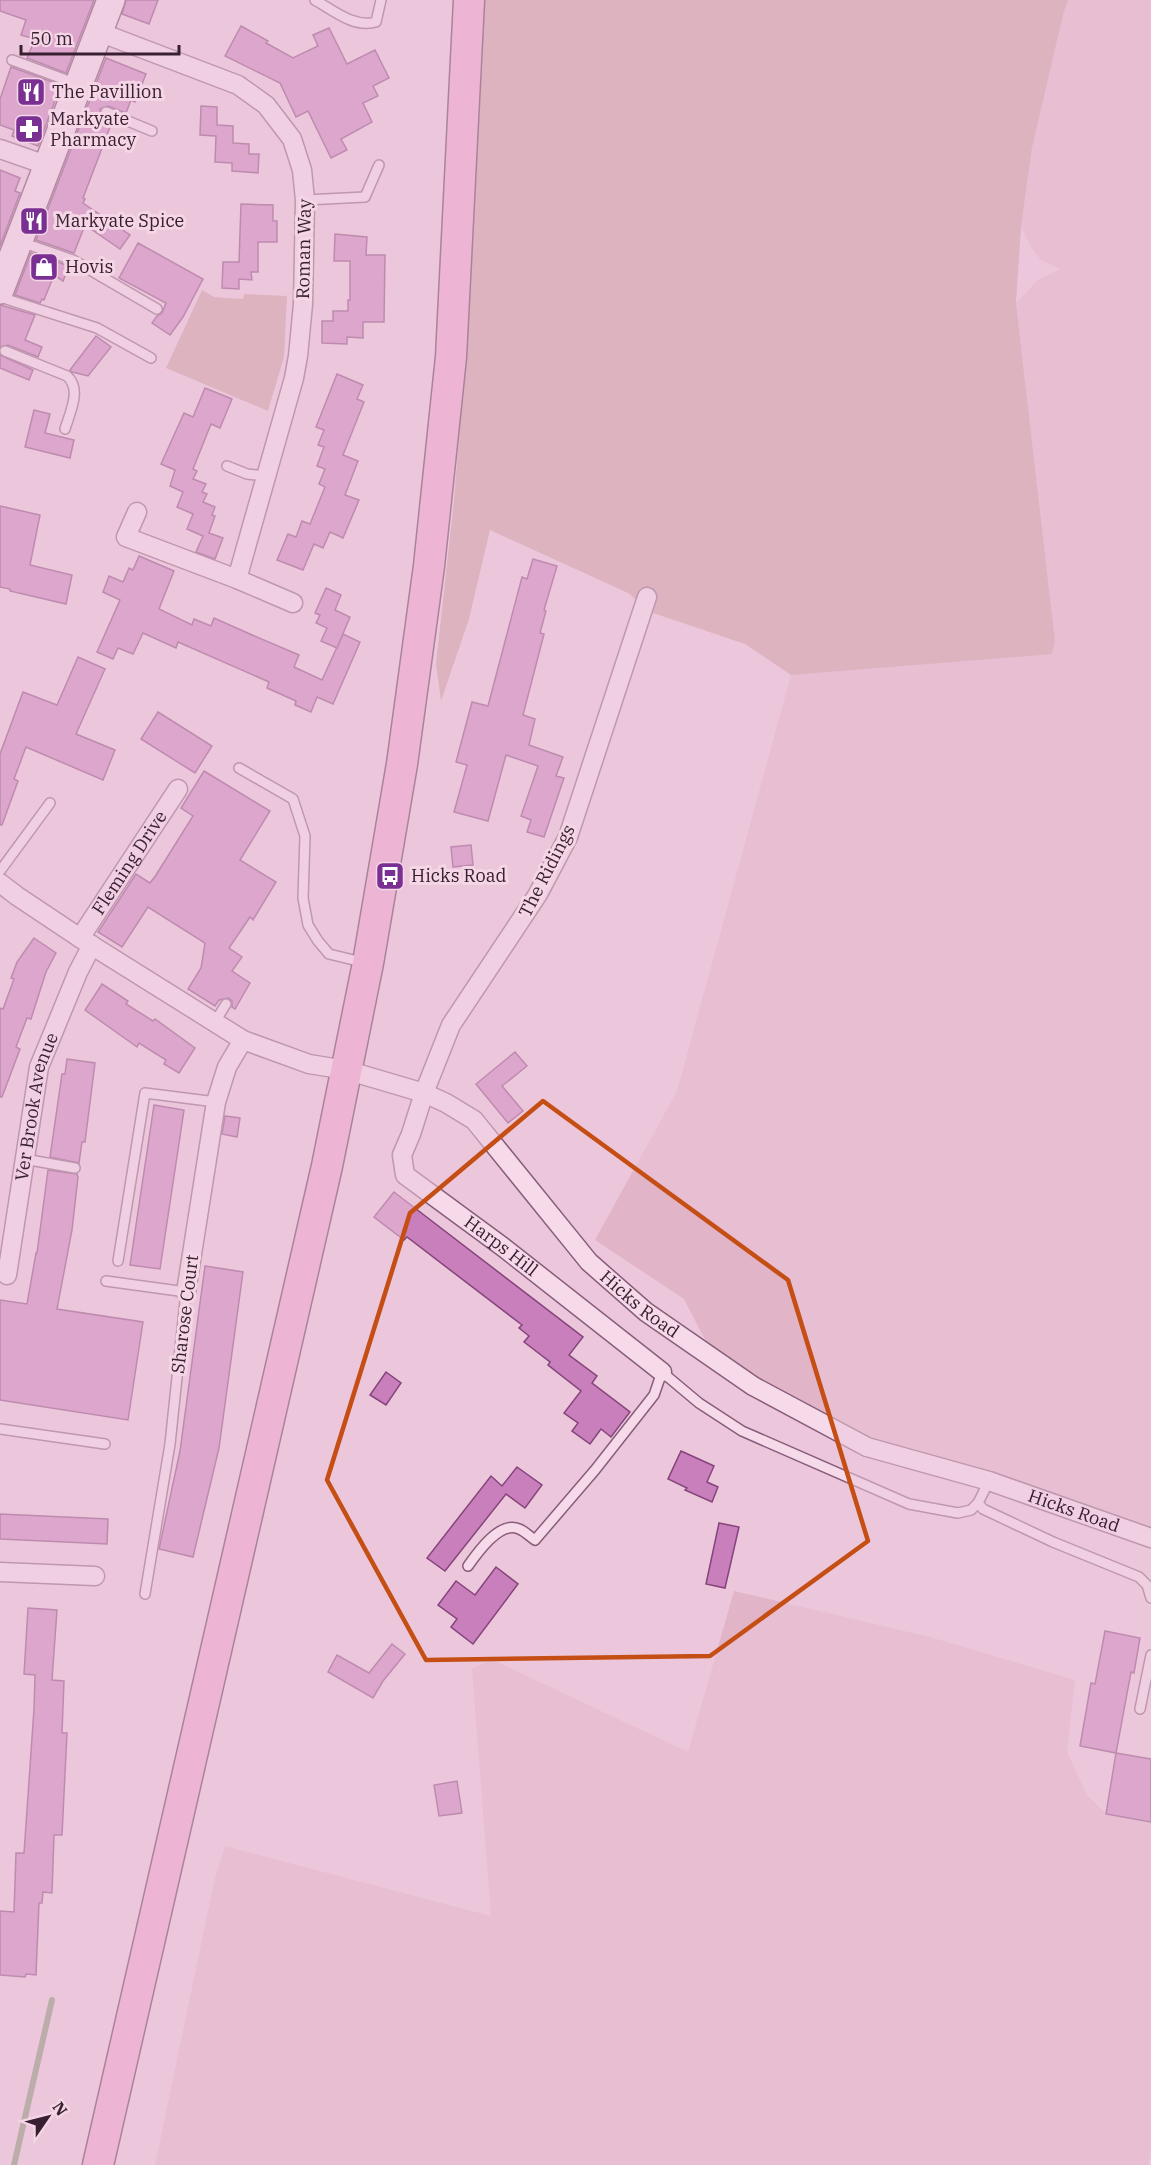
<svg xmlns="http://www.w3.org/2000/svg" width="1151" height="2165" font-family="'IBM Plex Serif',serif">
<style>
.farmland{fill:#e1b4c7}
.green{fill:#ca9ba1}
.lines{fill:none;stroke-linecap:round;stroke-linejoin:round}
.stream{stroke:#7e8e6f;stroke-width:6}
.building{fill:#c87fbc;stroke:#85447b;stroke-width:1.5}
.lane-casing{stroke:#875d7b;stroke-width:12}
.street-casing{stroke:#875d7b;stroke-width:21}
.secondary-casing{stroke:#69405e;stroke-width:30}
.primary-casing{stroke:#55314d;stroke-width:33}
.lane{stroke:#f7daea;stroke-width:9}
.street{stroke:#f7daea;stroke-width:18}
.secondary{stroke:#f7daea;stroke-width:27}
.primary{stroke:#eda1cb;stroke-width:30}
.marked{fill:none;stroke:#c54e14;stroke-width:4.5;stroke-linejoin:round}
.labels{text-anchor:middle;stroke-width:6;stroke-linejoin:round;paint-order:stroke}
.poi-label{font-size:18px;fill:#382032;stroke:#f4d6e6;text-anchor:start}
.street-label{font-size:18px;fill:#382032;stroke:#f4d6e6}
</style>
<rect width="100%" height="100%" fill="#ecc7db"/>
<g class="farmland">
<polygon points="1068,0 1151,0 1151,1529 1058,1503 910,1448 878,1449 715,1359 684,1299 595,1240 677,1091 791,675 1052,653 1055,641 1016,303 1038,280 1060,269 1041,260 1031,247 1021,227 1032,148 1063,15"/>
<polygon points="734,1591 930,1637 1075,1680 1067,1752 1087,1795 1106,1814 1151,1822 1151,2148 1148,2165 155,2165 214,1882 225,1846 491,1916 472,1669 491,1659 688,1752"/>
</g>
<g class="green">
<polygon points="485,0 1068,0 1063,15 1032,148 1021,227 1016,303 1055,641 1052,654 791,675 745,644 653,613 628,593 490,530 469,619 441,701 436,664 454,500 470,298"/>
<polygon points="202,290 214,297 243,299 244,294 287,296 284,357 268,411 166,368"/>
</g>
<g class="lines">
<polyline class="stream" points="14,2165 52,2000"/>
</g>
<g class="building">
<polygon points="0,0 94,0 66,73 27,58 35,39 21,35 26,20 0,11"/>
<polygon points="126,0 158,0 149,24 122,14"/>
<polygon points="241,26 268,41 266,43 293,58 318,46 313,35 329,28 347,64 375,50 389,78 373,86 378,96 363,103 372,122 341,139 347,150 331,158 308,111 296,117 280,83 225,56"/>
<polygon points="106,58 146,74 135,102 131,100 126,113 108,106 100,109 101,117 112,122 83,198 85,199 83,203 130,235 120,249 85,225 74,253 36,240"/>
<polygon points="11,67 61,85 38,146 12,136 14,130 0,125 0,99"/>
<polygon points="201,106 217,107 217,125 233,126 233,143 249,144 249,154 259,154 258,173 232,171 232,163 215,162 216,136 200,135"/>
<polygon points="0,170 20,178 15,191 20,193 0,246"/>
<polygon points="241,204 273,205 273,221 277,221 277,242 258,242 258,272 251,272 252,280 239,279 239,289 222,288 223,262 239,262"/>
<polygon points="335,234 367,237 366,255 385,255 384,322 363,322 363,338 347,337 347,344 322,343 322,321 333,321 333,311 348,311 348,300 350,300 350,261 334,261"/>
<polygon points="138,243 203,279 183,317 170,335 152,323 157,316 162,313 166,303 119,278"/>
<polygon points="31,253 69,266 63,281 54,275 44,300 42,299 40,303 15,295"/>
<polygon points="0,305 35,315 25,340 42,347 38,357 8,345 0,347"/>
<polygon points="96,336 111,347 88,376 72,372 70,370"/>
<polygon points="0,355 33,370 29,380 0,368"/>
<polygon points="337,374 363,385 357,399 364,402 343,455 358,461 345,495 359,500 343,538 330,532 323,548 314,544 303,570 277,560 288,534 296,537 302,521 310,524 325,487 319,484 325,469 317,466 324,447 318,445 324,430 316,427"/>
<polygon points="205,388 232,399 220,428 211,424 193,469 197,471 193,479 206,484 202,492 207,494 203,502 215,507 212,515 215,516 209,533 223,538 215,559 196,552 203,536 187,529 193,514 177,507 183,492 170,486 175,470 161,464 184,413 193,417"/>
<polygon points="34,410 50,414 45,433 74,440 70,458 25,447"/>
<polygon points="0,506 40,515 30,565 72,575 66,604 10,591 10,589 0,587"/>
<polygon points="139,556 174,571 159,609 192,625 194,619 211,626 214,618 250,634 299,655 294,667 322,680 343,634 360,642 333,704 317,697 311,712 295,705 296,701 267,688 269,682 178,642 176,648 143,633 133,654 118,648 113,659 97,652 120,600 103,592 109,576 123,582 129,568 133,570"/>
<polygon points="533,559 557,566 544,610 546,611 540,633 544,634 523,715 535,719 529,745 563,757 556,776 564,778 544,837 527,832 531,820 521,816 538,766 506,755 488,821 454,812 467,765 456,762 472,702 488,706 522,577 527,579"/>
<polygon points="326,588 341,595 335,610 350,617 337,648 321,641 327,628 316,623 320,615 315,613"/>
<polygon points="78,657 105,669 76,734 115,750 103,780 26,747 14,779 18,781 2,825 0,825 0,754 23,692 57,705"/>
<polygon points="158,712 212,746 195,773 141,739"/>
<polygon points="204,771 270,811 240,860 276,882 253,920 250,917 229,948 242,957 232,971 250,983 235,1009 232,1007 232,1001 229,998 219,1000 215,1006 188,989 201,968 205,943 148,907 122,947 98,932 136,874 150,883 156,875 193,816 181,808"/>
<polygon points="471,845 473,865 453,867 451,847"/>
<polygon points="34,938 56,953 46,972 31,1019 27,1018 16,1047 20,1049 2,1097 0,1097 0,1008 3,1009 14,979 11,978 17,962"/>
<polygon points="102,984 128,1001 126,1004 153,1021 155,1019 195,1048 179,1073 164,1064 166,1060 139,1043 137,1047 85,1010"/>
<polygon points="515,1052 527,1066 502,1086 523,1111 508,1123 476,1084"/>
<polygon points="67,1059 95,1063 85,1142 82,1142 79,1163 50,1157 62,1074 65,1074"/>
<polygon points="154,1105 184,1110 160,1269 130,1265"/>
<polygon points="225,1116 240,1118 237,1137 222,1134"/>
<polygon points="48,1170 77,1174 78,1177 72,1230 57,1309 143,1322 128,1420 0,1400 0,1300 27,1304 36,1253 37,1253"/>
<polygon points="394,1192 583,1337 569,1355 597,1376 592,1383 630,1412 611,1437 601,1429 590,1444 572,1431 578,1423 564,1413 581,1391 548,1365 550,1362 524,1342 529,1336 519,1328 522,1325 407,1237 404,1240 374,1217"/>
<polygon points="205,1266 243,1272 219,1448 193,1557 159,1549 180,1451"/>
<polygon points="386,1372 401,1383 386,1405 370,1395"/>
<polygon points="681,1451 714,1466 707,1482 718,1487 712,1502 685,1490 687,1488 668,1479"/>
<polygon points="517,1467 542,1485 525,1508 506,1494 445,1571 427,1558 491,1476 502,1486"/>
<polygon points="0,1514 108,1519 107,1544 0,1539"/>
<polygon points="719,1523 739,1527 725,1588 706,1584"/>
<polygon points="496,1567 518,1584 473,1644 451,1627 457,1619 438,1605 456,1581 475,1595"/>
<polygon points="28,1608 57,1610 52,1680 64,1681 62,1733 67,1733 62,1835 54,1835 52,1893 43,1892 42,1903 39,1903 36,1975 26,1974 25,1977 0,1975 0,1911 14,1912 16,1853 24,1853 34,1709 35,1675 24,1674"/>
<polygon points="1105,1631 1140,1638 1134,1673 1131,1672 1116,1753 1080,1746 1091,1683 1095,1684"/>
<polygon points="392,1644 405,1654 383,1681 373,1698 328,1672 337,1655 369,1673"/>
<polygon points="1116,1753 1151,1759 1151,1822 1106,1814"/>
<polygon points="457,1781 462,1813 439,1816 434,1785"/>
</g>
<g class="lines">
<g class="lane-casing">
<g id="lane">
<path d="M 315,0 C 334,11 354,28 376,22 L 381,0"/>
<polyline points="12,60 77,84"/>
<polyline points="106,112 152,131"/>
<polyline points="305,200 365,197 379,165"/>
<polyline points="21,242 73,260 157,309"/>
<polyline points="0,297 97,328 151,358"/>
<path d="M 5,351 L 67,376 C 82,389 70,412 65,429"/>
<polyline points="227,466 247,474 266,476"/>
<polyline points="239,768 293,799 305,836 303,898 308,925 318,941 329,954 366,963"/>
<polyline points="0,871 50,803"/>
<polyline points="215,1022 226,1004"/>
<polyline points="24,1159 75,1168"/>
<polyline points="118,1261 145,1093 216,1102"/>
<polyline points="106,1281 186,1292 170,1444 145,1594"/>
<polyline points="0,1429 105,1444"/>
<polyline points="989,1481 978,1503 983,1509 1053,1542 1139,1577 1147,1585 1151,1598"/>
<path d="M 468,1566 C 477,1553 500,1520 519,1529 C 525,1531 530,1537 535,1540 L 595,1470 L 654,1395 L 662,1372 L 699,1403 L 742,1431 L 909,1504 L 958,1513 L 971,1510 L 978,1503"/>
<polyline points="1140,1709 1151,1655"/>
</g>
</g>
<g class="street-casing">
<g id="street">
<polyline points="99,32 238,85 266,105 292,139 302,170 305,200 303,304 298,356 294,378 237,579 126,537 137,512"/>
<polyline points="0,149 49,166"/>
<polyline points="237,579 293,603"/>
<path id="s1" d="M 647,597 L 568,837 L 538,894 L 451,1025 L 424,1093 L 411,1134 L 402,1155 L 405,1175 L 503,1247 L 662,1372"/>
<path id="s2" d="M 0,883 L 17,896 L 80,938 L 243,1040 L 309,1064 L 346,1070 L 424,1093 L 446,1103 L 474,1120 L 589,1262 L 646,1312 L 753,1386 L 867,1447 L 989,1481 L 1151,1538"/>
<path id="s3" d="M 80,938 L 178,789"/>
<path id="s4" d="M 7,1275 L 39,1067 L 78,972 L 92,945"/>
<polyline points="186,1292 216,1102 227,1067 243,1040"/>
<polyline points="0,1572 95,1576"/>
</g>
</g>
<g class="secondary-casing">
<polyline id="secondary" points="0,290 111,0"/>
</g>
<g class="primary-casing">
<polyline id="primary" points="98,2165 327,1166 368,963 402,764 429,566 451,357 469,0"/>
</g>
<use href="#lane" class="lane"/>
<use href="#street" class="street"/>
<use href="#secondary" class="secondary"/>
<use href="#primary" class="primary"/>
</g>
<path d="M0 0H1151V2165H0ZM 543,1101 L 788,1280 L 868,1541 L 710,1656 L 426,1660 L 327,1480 L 410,1213 Z" fill="#ecc7db" fill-opacity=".55" fill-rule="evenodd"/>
<path class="marked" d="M 543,1101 L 788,1280 L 868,1541 L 710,1656 L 426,1660 L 327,1480 L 410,1213 Z"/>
<defs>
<g id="restaurant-square" transform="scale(1.5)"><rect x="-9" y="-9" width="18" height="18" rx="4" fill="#7a3093" stroke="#f4d6e6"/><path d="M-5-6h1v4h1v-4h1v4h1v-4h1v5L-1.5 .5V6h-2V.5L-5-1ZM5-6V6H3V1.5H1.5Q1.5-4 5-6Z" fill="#fff"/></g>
<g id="pharmacy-square" transform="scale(1.5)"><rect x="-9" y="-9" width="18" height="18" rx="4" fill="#7a3093" stroke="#f4d6e6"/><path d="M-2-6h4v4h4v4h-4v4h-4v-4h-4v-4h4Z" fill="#fff"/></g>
<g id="shop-square" transform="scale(1.5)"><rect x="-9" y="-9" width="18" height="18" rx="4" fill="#7a3093" stroke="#f4d6e6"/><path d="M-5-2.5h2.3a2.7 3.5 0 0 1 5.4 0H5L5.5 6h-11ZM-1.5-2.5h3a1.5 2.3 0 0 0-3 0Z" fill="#fff"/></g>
<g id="bus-square" transform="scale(1.5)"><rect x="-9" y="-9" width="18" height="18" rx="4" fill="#7a3093" stroke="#f4d6e6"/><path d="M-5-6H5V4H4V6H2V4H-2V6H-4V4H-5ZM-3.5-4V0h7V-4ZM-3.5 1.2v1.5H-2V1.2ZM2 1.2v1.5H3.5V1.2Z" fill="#fff"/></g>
</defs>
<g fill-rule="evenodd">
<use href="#restaurant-square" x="31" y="92"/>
<use href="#pharmacy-square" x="29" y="129"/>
<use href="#restaurant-square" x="34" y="221"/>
<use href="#shop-square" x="44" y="267"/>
<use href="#bus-square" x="390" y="876"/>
</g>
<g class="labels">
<g class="poi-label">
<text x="52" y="98">The Pavillion</text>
<text x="50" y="125">Markyate<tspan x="50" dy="21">Pharmacy</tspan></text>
<text x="55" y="227">Markyate Spice</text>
<text x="65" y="273">Hovis</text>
<text x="411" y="882">Hicks Road</text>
</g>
<g class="street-label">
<text transform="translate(304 249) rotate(-89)" y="6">Roman Way</text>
<text dy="6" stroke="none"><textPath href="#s3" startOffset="90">Fleming Drive</textPath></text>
<text transform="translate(547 871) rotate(-63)" y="6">The Ridings</text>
<text dy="6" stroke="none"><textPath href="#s4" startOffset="171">Ver Brook Avenue</textPath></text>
<text dy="6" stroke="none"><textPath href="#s1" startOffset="753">Harps Hill</textPath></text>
<text dy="6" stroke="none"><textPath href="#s2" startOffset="784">Hicks Road</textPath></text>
<text transform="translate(185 1314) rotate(-83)" y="6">Sharose Court</text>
<text dy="6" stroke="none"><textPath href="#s2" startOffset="1270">Hicks Road</textPath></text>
</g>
</g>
<g transform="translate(48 2117) rotate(55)" stroke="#f4d6e6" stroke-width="4.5" paint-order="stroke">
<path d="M0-4.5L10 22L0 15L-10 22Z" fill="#382032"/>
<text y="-9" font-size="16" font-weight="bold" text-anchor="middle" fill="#382032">N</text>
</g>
<path d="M21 45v9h158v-9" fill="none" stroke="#382032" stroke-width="3"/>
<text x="30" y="45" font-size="18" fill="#382032" stroke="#f4d6e6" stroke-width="4.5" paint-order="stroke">50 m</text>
</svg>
